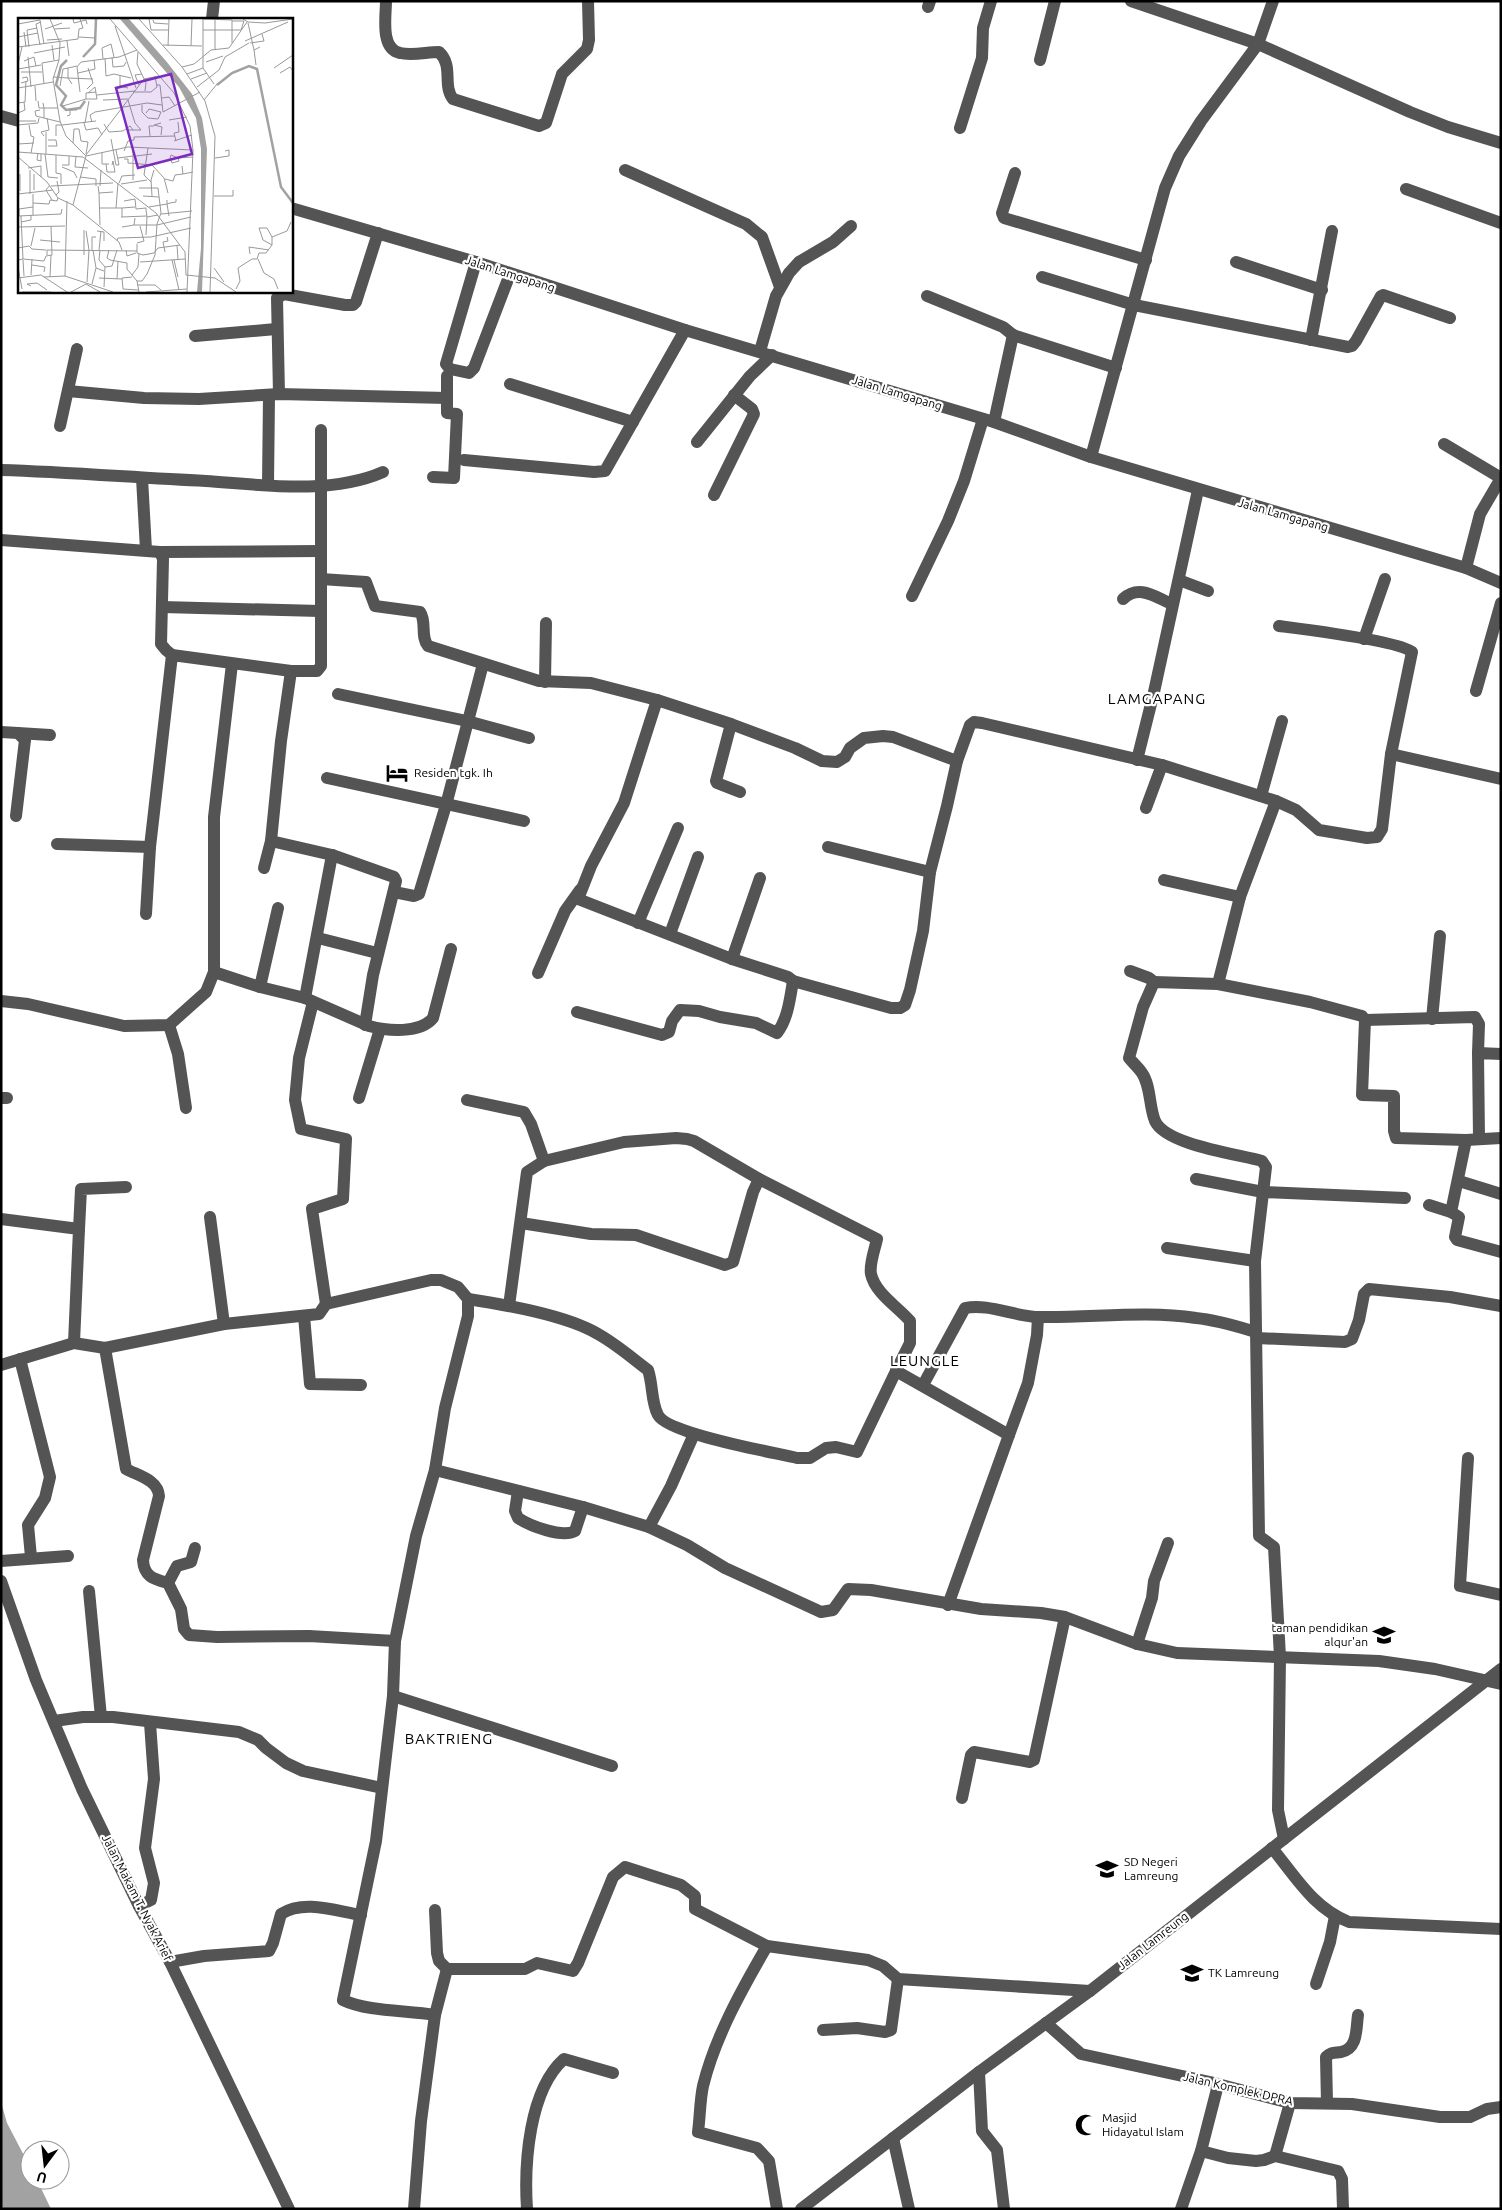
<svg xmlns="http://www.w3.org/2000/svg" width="1502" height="2210" font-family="Ubuntu,sans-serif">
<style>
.water{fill:#a2a2a2}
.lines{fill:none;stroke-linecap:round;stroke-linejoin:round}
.minor{stroke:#545454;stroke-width:12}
.labels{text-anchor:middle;stroke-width:4.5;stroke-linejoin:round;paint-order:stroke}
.street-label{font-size:12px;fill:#000;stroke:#fff}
.poi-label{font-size:12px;fill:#000;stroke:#fff;text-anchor:start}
.quarter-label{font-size:15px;letter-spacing:1px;fill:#000;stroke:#fff}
.inset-river{fill:none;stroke:#a2a2a2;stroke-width:2.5}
.inset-road{fill:none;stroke:#999;stroke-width:1}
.view{fill:#7b2cbf;fill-opacity:0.15;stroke:#7b2cbf;stroke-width:2.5}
.inset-edge{fill:none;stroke:#000;stroke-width:2.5}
</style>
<rect width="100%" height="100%" fill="#fff"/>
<polygon class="water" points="1,2102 7,2123 30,2167 30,2180 37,2180 51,2209 1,2209"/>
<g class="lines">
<g class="minor">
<path d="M 386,1 C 386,16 380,49 400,53 C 412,56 427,52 439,52 C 454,66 442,85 453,99 L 539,126 L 546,123 L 562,74 L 587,49 L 589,40 L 588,1"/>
<polyline points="1131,1 1258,44 1410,112 1448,127 1501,143"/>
<polyline points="928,7 930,1"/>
<polyline points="212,19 214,1"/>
<polyline points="1040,60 1055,1"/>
<polyline points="1,116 19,121"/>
<polyline points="960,128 982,58 983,28 991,1"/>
<polyline points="625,170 746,224 762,237 780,287"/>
<polyline points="1015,173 1002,213 1004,218 1146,260"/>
<polyline points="1406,189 1501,223"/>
<polyline points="291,208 476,262 685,330 994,422 1091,457 1466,568 1501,583"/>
<polyline points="476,262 446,364 450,369 469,373 474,368 510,274"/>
<polyline points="1236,262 1322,290"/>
<polyline points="1042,277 1134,305 1348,347 1352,346 1356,341 1381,296 1383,295 1450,318"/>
<polyline points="927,296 1003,327 1013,335"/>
<polyline points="195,336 276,329"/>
<polyline points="1311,340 1332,231"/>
<polyline points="760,351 776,296 789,273 799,262 833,242 851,226"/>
<polyline points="510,384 633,422"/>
<polyline points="68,391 144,398 199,399 279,394 447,398"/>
<polyline points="279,394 277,298 284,294 345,305 353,305 356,302 378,233"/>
<polyline points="994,422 1013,335 1116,368"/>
<polyline points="60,426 77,349"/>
<polyline points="697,442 750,376 772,355"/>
<polyline points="1444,444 1501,478"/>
<polyline points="1091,457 1165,188 1179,156 1201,121 1258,44 1273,1"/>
<polyline points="464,460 594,472 605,471 685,330"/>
<path d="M 1,470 C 70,472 138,478 206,481 C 262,485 331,495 383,472"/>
<polyline points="433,477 454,478 457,414 447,413 447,376"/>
<polyline points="142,478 146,550"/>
<polyline points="268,485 269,395"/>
<polyline points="714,495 754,414 752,409 734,395"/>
<polyline points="1,540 160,552 163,559 161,644 166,650 172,655"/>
<polyline points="160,552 321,551"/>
<polyline points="1466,568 1480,514 1501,478"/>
<path d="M 321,579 L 366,582 L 375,606 L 420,612 C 427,622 420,636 428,646 L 539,681 L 591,683 L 657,700 L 731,724 L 795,748 L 822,761 L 837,762 L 845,757 L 850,748 L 864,738 L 883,736 L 893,737 L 957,761 L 970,725 L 974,722 L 982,723 L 1162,765 L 1276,801 L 1296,810 L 1319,830 L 1367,838 L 1377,837 L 1382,829 L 1391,754 L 1412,652 C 1400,641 1302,629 1279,626"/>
<polyline points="1179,580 1208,591"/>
<polyline points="912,596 948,521 964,481 983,419"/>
<path d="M 1123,599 C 1139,584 1155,597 1172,604"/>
<polyline points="162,607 320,611"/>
<polyline points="1364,639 1385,579"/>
<polyline points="291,671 281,741 271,841 332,855 394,877 396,881 373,975 365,1025"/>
<polyline points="545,682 546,623"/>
<polyline points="1476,691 1501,603"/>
<polyline points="338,694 467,721 529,738"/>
<polyline points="731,724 716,781 717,783 740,792"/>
<polyline points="1,732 18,733 25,740 16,816"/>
<polyline points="18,733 50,735"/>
<polyline points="1391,754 1501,779"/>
<polyline points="1137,760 1154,692 1198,490"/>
<polyline points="327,778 524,821"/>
<polyline points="1261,796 1282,721"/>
<polyline points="1146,808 1162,765"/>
<polyline points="57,844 150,847"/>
<polyline points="828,847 930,872"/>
<polyline points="264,868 271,841"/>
<polyline points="1164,880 1240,897"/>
<polyline points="394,892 414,896 419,894 446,805 483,664"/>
<polyline points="146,914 150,847 172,655 291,671 317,671 321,666 321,430"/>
<polyline points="638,923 678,828"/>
<polyline points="670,934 698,857"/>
<polyline points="318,938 377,953"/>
<polyline points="732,959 760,878"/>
<polyline points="1130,971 1149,978 1154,982"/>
<path d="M 214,972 L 260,987 L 305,998 L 369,1026 C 387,1031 420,1034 433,1018 L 451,949"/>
<polyline points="538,973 565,911 580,890"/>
<polyline points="793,981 891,1008 900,1008 905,1005 910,990 923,931 930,872 947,806 957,761"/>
<polyline points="1218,984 1240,897 1276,801"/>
<polyline points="260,987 278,908"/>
<polyline points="305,998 332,855"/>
<polyline points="1,1001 28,1004 124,1026 169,1025 206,992 214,972 214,817 232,664"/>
<polyline points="313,1002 299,1058 295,1100 301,1129 346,1139 343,1199 312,1209 326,1304"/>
<path d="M 577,1012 L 662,1035 L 669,1032 L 672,1021 L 680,1010 L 699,1011 L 720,1017 L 756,1023 L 777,1033 C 788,1019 790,998 793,981 L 788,977 L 732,959 L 578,899 L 591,866 L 624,803 L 657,700"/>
<polyline points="1432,1019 1440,936"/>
<polyline points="1365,1020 1475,1017 1479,1024 1478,1053"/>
<polyline points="169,1025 178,1054 186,1108"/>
<polyline points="1,1098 7,1098"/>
<polyline points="359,1098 380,1029"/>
<polyline points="467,1100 524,1112 531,1124 544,1161"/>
<polyline points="1479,1138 1478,1053 1501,1054"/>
<polyline points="1196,1179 1263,1192 1405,1198"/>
<polyline points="1459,1181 1501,1194"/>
<polyline points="1429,1205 1451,1212 1459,1217 1455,1237 1457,1240 1501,1252"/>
<polyline points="1451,1212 1466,1140"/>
<polyline points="210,1217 224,1324"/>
<polyline points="1,1219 79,1229 74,1343"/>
<polyline points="521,1223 591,1234 636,1235 725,1265 733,1262 753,1192 759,1179"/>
<polyline points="79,1229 81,1189 126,1187"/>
<polyline points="1167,1248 1255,1261"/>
<path d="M 468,1299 C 506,1305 566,1315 598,1334 C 616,1344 632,1358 648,1370 C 653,1384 651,1402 658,1415 C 668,1434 772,1452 797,1458 L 810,1458 L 826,1448 L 836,1447 L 857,1452 L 896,1371"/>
<path d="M 509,1306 L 527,1172 L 544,1161 L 624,1142 L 676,1138 L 687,1139 L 694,1141 L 759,1179 L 877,1239 C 875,1249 869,1264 871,1274 C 875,1293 898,1307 910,1321 L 910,1343 L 896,1371 L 1009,1435 L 948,1605"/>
<polyline points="304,1316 310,1384 361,1385"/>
<polyline points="1257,1338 1345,1342 1352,1339 1359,1320 1364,1294 1369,1289 1450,1297 1501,1306"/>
<path d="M 105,1348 L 126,1469 C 139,1476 158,1480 159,1496 L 143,1560 C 144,1577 154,1579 168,1583 L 181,1609 L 184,1629 L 189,1635 L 217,1637 L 309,1636 L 395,1641"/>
<polyline points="20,1359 50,1477 45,1498 28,1525 31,1557"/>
<path d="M 1,1365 L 74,1343 L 105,1348 L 224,1324 L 319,1314 L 326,1304 L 431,1280 L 441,1280 L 458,1287 L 468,1299 L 468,1316 L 445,1408 L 435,1470 L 416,1536 L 395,1641 L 393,1696 L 376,1841 L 343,2000 C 368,2012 407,2010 435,2015"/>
<path d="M 923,1385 L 965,1308 C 989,1303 1015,1317 1040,1317 C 1092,1318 1145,1310 1196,1318 C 1217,1320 1236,1326 1256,1332"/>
<polyline points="1009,1435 1028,1383 1037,1335 1038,1317"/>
<polyline points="1468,1458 1460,1586 1501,1595"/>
<polyline points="435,1470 583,1507 649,1527 687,1545 725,1568 821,1612 833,1610 848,1589 871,1590 981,1609 1041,1613 1065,1617 1137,1644 1177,1653 1379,1661 1435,1669 1501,1684"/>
<path d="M 518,1491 L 515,1511 L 518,1518 C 530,1526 562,1538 575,1531 L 583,1507"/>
<polyline points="649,1527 671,1486 694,1434"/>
<polyline points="1,1561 68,1556"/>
<polyline points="1,1581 36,1680 82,1789 139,1906 170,1962 289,2209"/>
<polyline points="168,1583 177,1566 191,1562 195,1548"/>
<polyline points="89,1591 101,1717"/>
<polyline points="1137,1644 1152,1598 1154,1581 1168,1543"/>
<polyline points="393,1696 612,1766"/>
<polyline points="54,1721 83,1717 113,1717 239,1732 258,1740 266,1748 286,1763 303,1771 382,1788"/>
<polyline points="962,1798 971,1755 974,1752 1030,1762 1034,1760 1065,1617"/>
<path d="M 1284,1839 L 1278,1810 L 1280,1657 L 1274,1547 L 1259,1536 L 1255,1261 L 1266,1167 L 1262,1161 C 1237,1154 1166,1145 1155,1121 C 1149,1107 1151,1086 1142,1073 C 1138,1067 1133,1063 1129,1058 L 1143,1007 L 1154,982 L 1218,984 L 1310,1002 L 1362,1016 L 1365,1020 L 1362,1095 L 1394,1096 L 1394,1131 L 1396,1138 L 1466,1140 L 1501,1138"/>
<path d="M 1272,1848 C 1295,1876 1314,1909 1349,1922 L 1501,1929"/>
<polyline points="139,1906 151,1900 154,1883 145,1848 154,1779 150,1723"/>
<polyline points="435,1910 437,1953 439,1961 447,1969"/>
<path d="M 767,1946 C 742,1989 715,2037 703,2086 C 700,2100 700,2117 698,2132 L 757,2148 L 769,2161 L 777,2209"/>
<path d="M 170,1962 L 204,1956 L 269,1951 L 273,1943 L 281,1914 C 304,1899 336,1911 361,1915"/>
<polyline points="1316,1984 1330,1942 1335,1916"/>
<polyline points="1046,2023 1081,2054 1210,2082 1290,2103 1352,2104 1440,2117 1470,2117 1487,2109 1501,2107"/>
<polyline points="823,2030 857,2028 885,2032 891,2030 898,1979"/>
<polyline points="979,2072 982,2131 997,2150 1004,2209"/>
<path d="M 1327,2103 L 1326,2057 C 1331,2052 1334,2053 1341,2052 C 1358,2049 1356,2029 1358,2015"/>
<polyline points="893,2138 909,2209"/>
<polyline points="1201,2151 1228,2158 1256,2161 1264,2160 1275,2156 1338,2171 1342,2179 1343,2209"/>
<polyline points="1275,2156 1290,2103"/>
<polyline points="414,2209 421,2121 435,2015 447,1969 525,1969 537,1963 573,1971 578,1963 613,1877 625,1867 681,1885 695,1896 695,1909 767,1946 868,1960 883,1966 898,1979 1090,1991"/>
<path d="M 527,2209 C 524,2163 529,2090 564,2059 L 613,2073"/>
<polyline points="801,2209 979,2072 1090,1991 1501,1669"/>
<polyline points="1181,2209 1201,2151 1218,2085"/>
</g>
</g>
<defs>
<g id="hotel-bare" transform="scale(1.725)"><path d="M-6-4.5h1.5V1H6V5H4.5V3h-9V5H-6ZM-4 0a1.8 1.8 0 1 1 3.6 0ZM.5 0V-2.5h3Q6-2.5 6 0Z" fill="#000" stroke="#fff" stroke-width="2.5" paint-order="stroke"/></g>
<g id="school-bare" transform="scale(1.725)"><path d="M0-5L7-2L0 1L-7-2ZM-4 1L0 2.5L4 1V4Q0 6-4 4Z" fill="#000" stroke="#fff" stroke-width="2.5" paint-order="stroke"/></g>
<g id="mosque-bare" transform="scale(1.725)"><path d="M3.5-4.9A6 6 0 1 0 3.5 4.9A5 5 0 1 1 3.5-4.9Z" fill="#000" stroke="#fff" stroke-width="2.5" paint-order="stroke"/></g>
</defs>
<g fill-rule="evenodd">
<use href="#hotel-bare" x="397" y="773"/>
<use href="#school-bare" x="1384" y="1635"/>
<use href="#school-bare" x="1107" y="1869"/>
<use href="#school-bare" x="1192" y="1973"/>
<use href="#mosque-bare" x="1086" y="2125"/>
</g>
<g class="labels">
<g class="street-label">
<text transform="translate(510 274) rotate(18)" y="4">Jalan Lamgapang</text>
<text transform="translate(897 393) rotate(17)" y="4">Jalan Lamgapang</text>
<text transform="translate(1283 515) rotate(16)" y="4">Jalan Lamgapang</text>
<text transform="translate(137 1898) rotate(63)" y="4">Jalan Makam T. Nyak Arief</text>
<text transform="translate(1153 1941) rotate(-38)" y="4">Jalan Lamreung</text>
<text transform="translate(1238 2089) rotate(13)" y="4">Jalan Komplek DPRA</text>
</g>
<g class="poi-label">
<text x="414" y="777">Residen tgk. Ih</text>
<text x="1368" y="1632" text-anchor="end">taman pendidikan<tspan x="1368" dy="14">alqur'an</tspan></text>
<text x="1124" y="1866">SD Negeri<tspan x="1124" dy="14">Lamreung</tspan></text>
<text x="1208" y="1977">TK Lamreung</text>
<text x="1102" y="2122">Masjid<tspan x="1102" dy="14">Hidayatul Islam</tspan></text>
</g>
<g class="quarter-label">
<text x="1157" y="704">LAMGAPANG</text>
<text x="925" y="1366">LEUNGLE</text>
<text x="449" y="1744">BAKTRIENG</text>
</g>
</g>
<g transform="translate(18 18)">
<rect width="275" height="275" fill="#fff"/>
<path d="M 102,1 L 111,1 L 148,43 L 174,76 L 184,100 L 189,131 L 184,274 L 179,274 L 183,230 L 183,131 L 178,100 L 161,69 Z" fill="#a2a2a2"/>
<path class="inset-river" d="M 65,39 L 77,26 L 78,1M 49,42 L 43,48 L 38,67 L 48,78 L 43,87 L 48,92 L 62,90 L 67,83M 199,67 L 214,55 L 231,48 L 239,51 L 263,169 L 275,185"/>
<path class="inset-road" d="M 55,1 L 56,5 L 68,2 L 69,6M 92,1 L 156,75 L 172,108 L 175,132 L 169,274M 121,1 L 164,49 L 176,46 L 193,32 L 211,30 L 229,4M 131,1 L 133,12 L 151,12M 185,1 L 185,50 L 196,66M 186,1 L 214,2M 225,1 L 230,4 L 247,5 L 275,1M 135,2 L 136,5 L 150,6M 214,2 L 214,25M 230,5 L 236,32M 0,6 L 22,2 L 26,26M 97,8 L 118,70M 27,11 L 44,5M 36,11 L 52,10M 185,12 L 223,12 L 226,3 L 214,3M 6,14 L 8,29M 0,19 L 20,15M 61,19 L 77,20M 29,22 L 44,21M 49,23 L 51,38M 227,23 L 270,4M 232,25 L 246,23 L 244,16M 22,27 L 18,6 L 23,4M 34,27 L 36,42M 145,27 L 184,28M 150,28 L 151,1M 173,28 L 174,1M 0,29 L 60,21 L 61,11 L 65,10 L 62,1M 11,29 L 9,12 L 19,10M 197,31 L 197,2M 120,34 L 119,46 L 128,65 L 127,73M 16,35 L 47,29M 10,39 L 13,69M 94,39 L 95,49 L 106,48 L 108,44M 87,40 L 88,58 L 96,56 L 113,60M 85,41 L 84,30 L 93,26 L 96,39M 6,43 L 16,39 L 18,48M 188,44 L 205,38M 0,46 L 4,29M 238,47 L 236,32 L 242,29M 164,49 L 187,83 L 197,118 L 192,274M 256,50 L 275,37M 0,51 L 23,47M 3,54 L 24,54M 60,55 L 77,51 L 76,42M 262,55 L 272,49 L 275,53M 169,56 L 185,50M 102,57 L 102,68 L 110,70M 35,59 L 50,60 L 50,50 L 59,48M 173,61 L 189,55M 3,65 L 10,63 L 9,59 L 4,60M 26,66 L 24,45 L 41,42M 54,66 L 50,60 L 75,61M 121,67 L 117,57 L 124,56M 139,67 L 142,67 L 145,94 L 182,74M 17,68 L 18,83M 42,68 L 45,51 L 50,50M 179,69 L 201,52 L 207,39 L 231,25M 0,70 L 35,64M 69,71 L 75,65 L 70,50M 62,74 L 59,49 L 63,44 L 101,39 L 119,32M 115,74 L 133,74 L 139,69 L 137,58M 79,77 L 117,73M 144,80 L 151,79 L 157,88M 68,81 L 79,81 L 77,69 L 70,75M 68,81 L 68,75 L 78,74M 85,82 L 110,81M 110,82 L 117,105M 186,82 L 199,66M 20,83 L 21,90 L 26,90 L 26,100M 0,85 L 7,84 L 8,63M 25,85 L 26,90 L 40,90M 124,87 L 124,94 L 130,100 L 140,101 L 143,94M 45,88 L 68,81M 22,92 L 17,93 L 18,98 L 42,104M 0,95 L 7,92 L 6,84M 128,95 L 131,91 L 143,94M 49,98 L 52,97 L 52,92 L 59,92M 151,102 L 169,99M 0,103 L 18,103M 74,104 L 72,97 L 77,94 L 129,85 L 144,87M 66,105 L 68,112 L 80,110 L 84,117M 67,105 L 71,83M 143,105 L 136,107 L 144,109 L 143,117M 86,106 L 91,114 L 105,113 L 112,108 L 115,112M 0,107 L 20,105 L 21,100M 11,107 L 13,118 L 16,119 L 13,135M 44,107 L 78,103M 110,112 L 123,112 L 117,105M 28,114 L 28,136M 26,118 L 23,114 L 31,112 L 29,100M 38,118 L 38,107 L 44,107M 132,118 L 131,108 L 136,108M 93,121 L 98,147 L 101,147M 156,123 L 174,117M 158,123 L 156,115 L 161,114 L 160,104M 55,125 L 56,111 L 61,111 L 63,123 L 70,124 L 68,136M 0,126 L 16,125M 30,128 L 39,128 L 38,122 L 30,122M 130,130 L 126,157 L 133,164M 98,132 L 101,147M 106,133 L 110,123 L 116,122 L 116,119 L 157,118M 0,134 L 65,139M 20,135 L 19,142 L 23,143 L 23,136M 84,135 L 84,146 L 91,146M 27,136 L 30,159 L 40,160M 38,137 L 38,155 L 43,156 L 43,166M 68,137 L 126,61 L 141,58M 58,138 L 57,149 L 70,150M 68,138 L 110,129 L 175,132M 118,138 L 134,136M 0,139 L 29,164 L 40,180 L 55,187 L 68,138 L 48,118 L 42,103 L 35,61 L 41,42 L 42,25 L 32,1M 65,139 L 138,195 L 167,234 L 168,257 L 197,260 L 218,274M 100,140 L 115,138M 160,140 L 153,137 L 152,140 L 154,145 L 161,143 L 160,140 L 175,139M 197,140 L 211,138 L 211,132 L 207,133M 106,141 L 110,141 L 110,145 L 134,147 L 146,160 L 150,175M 88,146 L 89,154 L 97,154 L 95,143 L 94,147M 44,147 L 51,147 L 51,138M 164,148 L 165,156 L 175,154M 44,149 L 56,154 L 59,160M 10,150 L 23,148 L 23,159M 2,156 L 2,173M 62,159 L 78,161 L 78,168M 147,161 L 155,163 L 157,157 L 165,156M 115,162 L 115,130M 101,165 L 104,158 L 117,157M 103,166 L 129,162M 32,167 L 28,172 L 34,182M 33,168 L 95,165M 80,168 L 81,175 L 95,174M 82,168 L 83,152M 16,172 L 16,156M 81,175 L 82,207M 0,176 L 35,172M 12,176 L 12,152M 15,176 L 15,197M 38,177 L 41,174 L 39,163M 125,178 L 141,179M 134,178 L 133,162 L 136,152M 196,178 L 215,178 L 215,172M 149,182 L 149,186 L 152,185 L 158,184 L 158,181M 106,183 L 117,181 L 118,191 L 128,190 L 128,192M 15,185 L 31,186 L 32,182 L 39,183 L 40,180M 55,187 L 101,224 L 104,232M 131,189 L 149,186 L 151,198M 81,190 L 104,190M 98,190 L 100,165M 128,192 L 129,199 L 140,197M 143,196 L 174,193M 0,198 L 43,196 L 44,191M 1,198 L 1,191 L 15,189M 103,199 L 129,198M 104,199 L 104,190 L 117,189M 3,204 L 13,202 L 13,197M 116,207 L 139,207 L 173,199M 0,209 L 47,208M 104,209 L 116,207 L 117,200M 66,212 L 66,237M 68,213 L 71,232M 79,213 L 86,214 L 86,223M 128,217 L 129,199M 22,222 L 42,224M 99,223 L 100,220 L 133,219 L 173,210M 119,225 L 126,223 L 122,208M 119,226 L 119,235 L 125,237 L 136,235 L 140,230 L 162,227M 159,227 L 160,242M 254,227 L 245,222 L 241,210 L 249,210 L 254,219M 13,228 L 17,210M 0,230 L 11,228 L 14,231 L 28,232M 74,232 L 74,219 L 78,219M 75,232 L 78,250 L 86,253M 81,232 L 83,213M 82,232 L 81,242 L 87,249 L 86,269M 91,232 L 89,240 L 92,242 L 109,245 L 109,251 L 119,263 L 121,274M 108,232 L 109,238 L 118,235M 147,234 L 145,224 L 150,223 L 149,219M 232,236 L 231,229 L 251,232M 29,237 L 29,232 L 119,233M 5,241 L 26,243 L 28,238 L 34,237 L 33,208M 240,241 L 246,255 L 256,261 L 260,271M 0,242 L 5,241 L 3,198M 5,242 L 6,258M 154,242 L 161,272M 156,242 L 160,259M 122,244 L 167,241M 14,247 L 27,249 L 26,254M 0,249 L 4,271M 87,249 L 94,248 L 99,232M 196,250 L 206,264M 13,257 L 14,241M 114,257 L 120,249 L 121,236M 47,258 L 49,183M 26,259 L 47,258 L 95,274M 32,259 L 33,237M 114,259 L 104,260 L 105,271 L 120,272M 0,260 L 23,257 L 49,274M 81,260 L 104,261M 99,261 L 100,243M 119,263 L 124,263 L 129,256 L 137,237 L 139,206 L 143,195 L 140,170 L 121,170M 69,264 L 71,232M 74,266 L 78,250M 119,267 L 137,267 L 143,272M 13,268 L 9,266 L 19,265 L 29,272M 218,271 L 222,263 L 220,250 L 234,241 L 239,241 L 241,235 L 248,235 L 254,227 L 254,219 L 269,213 L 273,204M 4,274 L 33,274M 53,274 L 68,266 L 82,274M 128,274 L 169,271"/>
<path class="view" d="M 153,56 L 174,136 L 120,150 L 98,70 Z"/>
<rect width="275" height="275" class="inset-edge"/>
</g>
<rect width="1502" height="2210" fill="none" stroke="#000000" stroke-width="5"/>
<g transform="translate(45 2165) rotate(195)"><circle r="24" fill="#ffffff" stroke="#999999"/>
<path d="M0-4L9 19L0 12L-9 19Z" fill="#000000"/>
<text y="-8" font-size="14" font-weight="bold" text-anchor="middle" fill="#000000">U</text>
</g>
</svg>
